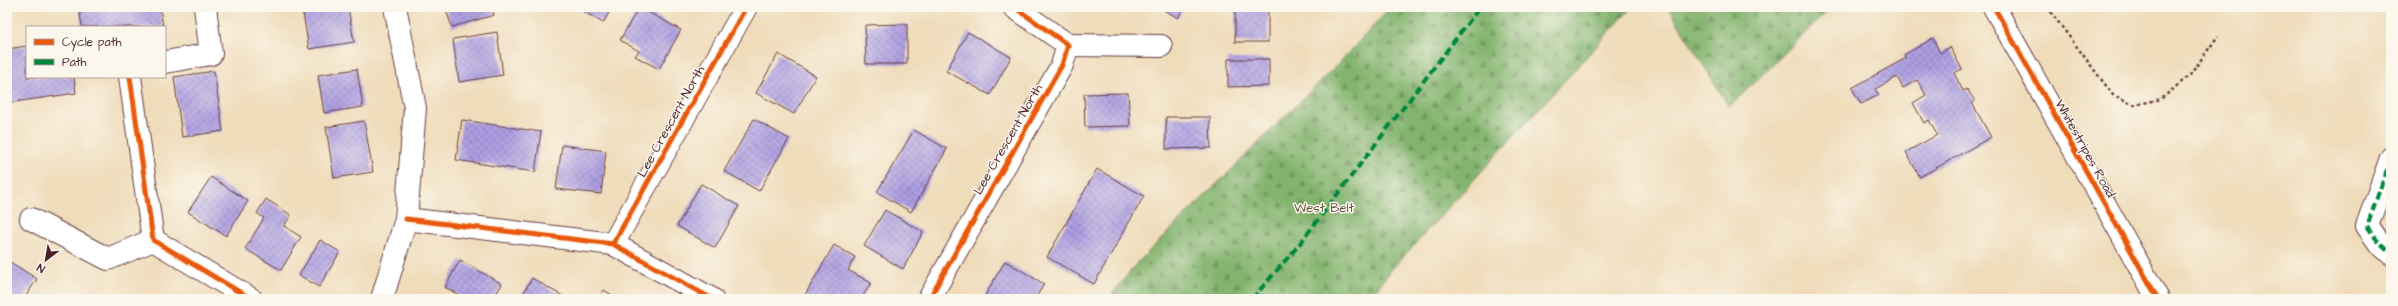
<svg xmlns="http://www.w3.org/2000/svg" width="2398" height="306" font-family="'Architects Daughter',sans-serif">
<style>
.forest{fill:url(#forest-firs);stroke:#666a4c}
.building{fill:url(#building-cross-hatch)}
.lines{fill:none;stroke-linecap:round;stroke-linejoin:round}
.minor-casing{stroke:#633b40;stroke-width:24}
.tertiary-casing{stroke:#633b40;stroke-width:24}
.path{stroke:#633b40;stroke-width:2.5;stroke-dasharray:3 3;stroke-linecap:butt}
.minor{stroke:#fff;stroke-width:22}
.tertiary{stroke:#fff;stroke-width:22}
.quiet{stroke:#00873e;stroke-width:4;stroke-dasharray:8 4;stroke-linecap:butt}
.cycleway-casing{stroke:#fbf7ec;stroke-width:8}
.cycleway{stroke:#e8590c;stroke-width:5}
.labels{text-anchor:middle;stroke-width:3;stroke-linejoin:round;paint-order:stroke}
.street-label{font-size:13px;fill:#4a1f2b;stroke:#fbf7ec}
.park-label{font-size:13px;fill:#655544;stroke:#fbf7ec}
</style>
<defs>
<pattern id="forest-firs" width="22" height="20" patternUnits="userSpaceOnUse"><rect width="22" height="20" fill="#83b46e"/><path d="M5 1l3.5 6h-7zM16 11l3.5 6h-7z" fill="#6d925b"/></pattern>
<pattern id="building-cross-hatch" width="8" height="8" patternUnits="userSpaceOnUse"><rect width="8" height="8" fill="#ad9fe3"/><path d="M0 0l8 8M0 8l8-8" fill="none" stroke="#8f81b8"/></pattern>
</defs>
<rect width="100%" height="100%" fill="#fbf7ec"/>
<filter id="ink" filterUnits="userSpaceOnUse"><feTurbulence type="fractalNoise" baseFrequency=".025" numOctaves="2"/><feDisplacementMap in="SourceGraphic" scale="8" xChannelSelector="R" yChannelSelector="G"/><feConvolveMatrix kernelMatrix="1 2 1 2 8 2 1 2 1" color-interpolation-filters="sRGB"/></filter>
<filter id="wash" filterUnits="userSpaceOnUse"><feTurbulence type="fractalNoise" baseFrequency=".012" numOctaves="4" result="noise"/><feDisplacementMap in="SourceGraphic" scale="16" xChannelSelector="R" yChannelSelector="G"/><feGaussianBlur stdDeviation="0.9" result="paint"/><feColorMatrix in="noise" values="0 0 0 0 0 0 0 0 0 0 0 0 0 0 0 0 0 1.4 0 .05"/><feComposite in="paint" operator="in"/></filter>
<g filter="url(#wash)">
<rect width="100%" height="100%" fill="#efdcba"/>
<g class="forest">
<polygon points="1391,7 1632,7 1394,267 1368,299 1108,299 1138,262 1342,60"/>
<polygon points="1668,7 1832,7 1729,107"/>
</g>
<g id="blocks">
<g class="building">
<polygon points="79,7 160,7 163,27 82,27"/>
<polygon points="302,7 348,7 354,42 309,49"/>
<polygon points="445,7 491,7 494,15 452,27"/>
<polygon points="576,7 612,7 603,23"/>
<polygon points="639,7 681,30 659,69 635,56 639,51 620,40"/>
<polygon points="1159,7 1184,7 1178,18"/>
<rect x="1235" y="7" width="33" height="35"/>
<polygon points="907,24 907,64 866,64 865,25"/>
<polygon points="497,32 503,75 459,82 453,39"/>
<polygon points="968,32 1011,57 990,95 946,71"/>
<polygon points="1933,38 1940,53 1950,47 1962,69 1954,73 1963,91 1967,89 1975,101 1972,103 1991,137 1920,177 1906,152 1937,135 1929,120 1924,123 1913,103 1926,95 1917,80 1903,88 1897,77 1875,89 1879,95 1861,104 1852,88 1906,58 1904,55"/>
<polygon points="27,46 27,77 74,77 76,93 7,103 7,49"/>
<polygon points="778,54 816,76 794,114 756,93"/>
<polygon points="1228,59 1269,59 1269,86 1228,87"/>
<polygon points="357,69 363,107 324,113 318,75"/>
<polygon points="214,71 223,131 182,137 174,77"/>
<polygon points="1128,93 1130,126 1085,127 1084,94"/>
<polygon points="1166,117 1210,117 1211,148 1166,149"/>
<polygon points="754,119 789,139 759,191 724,171"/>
<polygon points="462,120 541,132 535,172 456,160"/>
<polygon points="364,121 373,172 334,178 326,127"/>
<polygon points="914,130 947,149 911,212 877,192"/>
<polygon points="562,145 606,151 601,194 556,189"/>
<polygon points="1097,169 1144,196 1094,284 1047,257"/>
<polygon points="7,172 11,193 7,194"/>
<polygon points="211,177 248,201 226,236 188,212"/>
<polygon points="701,184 739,206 715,248 677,226"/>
<polygon points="266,199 291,215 284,226 301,237 281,270 245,249 264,218 257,213"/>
<polygon points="885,210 923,232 903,269 864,246"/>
<polygon points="320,240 340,252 319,287 299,275"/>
<polygon points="834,245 855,257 848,270 871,283 861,299 812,299 805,295"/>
<polygon points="7,260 37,279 24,299 7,299"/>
<polygon points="460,260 502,284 493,299 466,299 445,287"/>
<polygon points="1005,261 1044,284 1035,299 983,299"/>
<polygon points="532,278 552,290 568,299 520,299"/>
<polygon points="604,290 618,299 598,299"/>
</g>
</g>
</g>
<g filter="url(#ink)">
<use href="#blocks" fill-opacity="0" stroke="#633b40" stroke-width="1"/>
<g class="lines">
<g class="minor-casing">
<g id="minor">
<polyline points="1068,45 1161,46"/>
<polyline points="165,62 211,54 205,7"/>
<polyline points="130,77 153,240 251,299"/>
<polyline points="2391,158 2367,226 2379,243 2391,254"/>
<polyline points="31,219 108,259 153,240"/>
<polyline points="406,219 613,244 712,299"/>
<polyline points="613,244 746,7"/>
<polyline points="382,299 406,219 415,108 395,7"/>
<polyline points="929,299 1062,65 1068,45 1014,7"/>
</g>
</g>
<g class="tertiary-casing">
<polyline id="tertiary" points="1994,7 2158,299"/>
</g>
<polyline class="path" points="2047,7 2113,95 2135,105 2161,99 2190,75 2218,36"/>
<use href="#minor" class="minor"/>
<use href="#tertiary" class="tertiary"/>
<g class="quiet">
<polyline points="2391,158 2367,226 2379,243 2391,254"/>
<polyline points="1252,299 1298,246 1480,7"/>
</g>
<g class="cycleway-casing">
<g id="cycleway">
<polyline points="1994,7 2158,299"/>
<polyline points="130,77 153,240 251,299"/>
<polyline points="406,219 613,244 712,299"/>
<polyline points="613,244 746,7"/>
<polyline points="929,299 1062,65 1068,45 1014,7"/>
</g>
</g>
<use href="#cycleway" class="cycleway"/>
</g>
</g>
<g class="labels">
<g class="street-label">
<text transform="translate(670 121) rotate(-61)" y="5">Lee Crescent North</text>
<text transform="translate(1007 139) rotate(-60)" y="5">Lee Crescent North</text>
<text transform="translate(2086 148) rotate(61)" y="5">Whitestripes Road</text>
</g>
<g class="park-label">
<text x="1324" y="212">West Belt</text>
</g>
</g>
<rect width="2398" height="306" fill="none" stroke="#fbf7ec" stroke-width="24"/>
<rect x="26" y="26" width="140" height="52" fill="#fbf7ec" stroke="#b4a19f"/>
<rect x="34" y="39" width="20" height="6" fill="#e8590c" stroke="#b4a19f"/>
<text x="62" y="46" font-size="12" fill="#4a1f2b">Cycle path</text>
<rect x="34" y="59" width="20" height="6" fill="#00873e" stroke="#b4a19f"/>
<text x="62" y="66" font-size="12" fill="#4a1f2b">Path</text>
<g transform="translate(46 260) rotate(211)" stroke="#fbf7ec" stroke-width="3" paint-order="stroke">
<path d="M0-3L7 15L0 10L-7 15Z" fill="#4a1f2b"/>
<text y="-6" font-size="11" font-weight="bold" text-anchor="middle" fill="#4a1f2b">N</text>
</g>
</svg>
